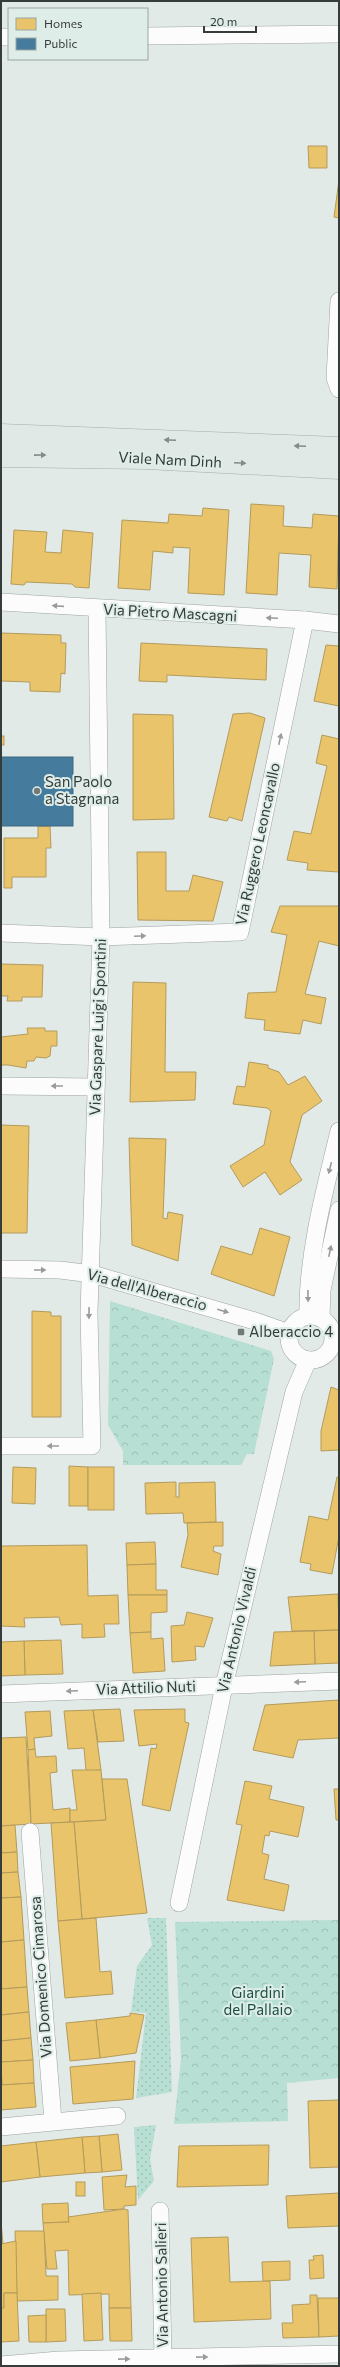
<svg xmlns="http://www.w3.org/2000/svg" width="340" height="2367" font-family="Commissioner,sans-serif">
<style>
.grass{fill:url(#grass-dots)}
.park{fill:url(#park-crowns)}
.homes{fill:#e9c46a;stroke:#b39b5c}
.public{fill:#457b9d;stroke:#40687f}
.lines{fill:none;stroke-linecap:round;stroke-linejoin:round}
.minor-casing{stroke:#9ca2a0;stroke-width:18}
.major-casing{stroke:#9eafaa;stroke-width:23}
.minor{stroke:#fbfcfb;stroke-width:17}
.major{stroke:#e1e9e7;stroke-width:22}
.oneway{fill:#838a88}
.oneway2{fill:#989c9a}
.poi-dot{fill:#727977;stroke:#deede8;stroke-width:1.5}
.labels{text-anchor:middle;stroke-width:4;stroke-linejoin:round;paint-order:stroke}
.street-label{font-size:15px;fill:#363c3a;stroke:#deede8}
.poi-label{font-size:15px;fill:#363c3a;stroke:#deede8;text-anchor:start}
.park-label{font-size:15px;fill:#1c4f42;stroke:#deede8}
</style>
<defs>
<pattern id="grass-dots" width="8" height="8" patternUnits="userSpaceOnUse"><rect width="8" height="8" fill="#b8dfd3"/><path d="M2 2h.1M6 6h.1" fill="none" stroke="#9fc0b6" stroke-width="1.8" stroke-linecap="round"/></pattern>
<pattern id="park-crowns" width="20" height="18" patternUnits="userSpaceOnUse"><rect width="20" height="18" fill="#b8dfd3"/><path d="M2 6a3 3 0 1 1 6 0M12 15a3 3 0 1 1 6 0" fill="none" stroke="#9fc0b6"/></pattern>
</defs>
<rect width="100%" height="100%" fill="#e2eae7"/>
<g class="grass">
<polygon points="147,1918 166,1918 172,2092 136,2098 146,2013 131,2012 137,1966 152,1945"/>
<polygon points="156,2125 150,2159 154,2181 138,2200 134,2127"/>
</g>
<g class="park">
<polygon points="110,1301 271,1351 274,1359 254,1454 247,1454 241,1465 123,1465 123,1451 108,1425"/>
<polygon points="339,1920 339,2078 287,2083 288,2121 174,2124 181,2058 175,1922"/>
</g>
<g class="homes">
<polygon points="308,146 327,146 327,168 309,168"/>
<polygon points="339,180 339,218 334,217"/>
<polygon points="251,504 284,506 283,526 312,528 313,514 339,516 337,589 309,587 311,555 279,553 277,595 246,593"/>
<polygon points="203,508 229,510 224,595 188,593 190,548 173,547 173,553 153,551 150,590 118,588 122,520 168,523 169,514 202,516"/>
<polygon points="14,530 47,532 45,552 61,553 63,530 93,533 89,588 75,587 72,584 26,582 24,585 11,584"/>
<polygon points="1,633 61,635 61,643 66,643 65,674 61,673 60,692 30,691 30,682 1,681"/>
<polygon points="141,643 267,649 266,680 167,675 167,682 139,681"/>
<polygon points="326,645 339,646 339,706 314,701"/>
<polygon points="250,713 265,718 242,821 229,817 227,821 209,817 233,714"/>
<polygon points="133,714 173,715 174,819 133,820"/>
<polygon points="322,735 339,739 339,872 307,870 308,863 287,860 294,831 311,834 327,766 316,763"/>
<rect x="1" y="736" width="3" height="9"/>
<polygon points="38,826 50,826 51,848 46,848 46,877 12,877 12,888 4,888 4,838 38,838"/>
<polygon points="137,852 166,852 166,891 189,891 193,875 223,882 213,921 138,920"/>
<polygon points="280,906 339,906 339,946 319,941 305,994 326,998 321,1024 303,1020 300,1034 264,1030 265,1020 245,1018 248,993 276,992 287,935 271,932"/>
<polygon points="1,964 43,965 42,997 22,997 22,1001 7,1001 8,996 1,996"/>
<polygon points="133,982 166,983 165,1072 196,1072 195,1100 130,1102"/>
<polygon points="27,1028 45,1028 45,1031 57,1031 57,1046 51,1046 50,1056 46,1058 36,1057 34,1061 27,1061 26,1068 8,1065 2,1065 1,1067 1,1037 28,1034"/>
<polygon points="249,1062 268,1065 268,1068 279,1072 288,1085 305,1076 322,1101 302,1115 290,1162 302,1180 280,1195 265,1172 243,1187 230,1166 264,1145 271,1111 267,1108 233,1104 237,1086 245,1087"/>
<polygon points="1,1125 29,1126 27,1233 1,1233"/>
<polygon points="129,1138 166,1139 163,1218 167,1219 168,1212 183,1215 178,1261 132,1245"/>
<polygon points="260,1228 290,1237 274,1296 211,1274 221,1246 252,1255"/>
<polygon points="32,1311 51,1312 51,1316 61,1316 61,1417 32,1417"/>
<polygon points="331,1387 339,1390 339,1450 321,1451 321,1431"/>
<polygon points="69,1466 88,1467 88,1506 69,1506"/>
<polygon points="13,1467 36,1468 35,1504 12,1503"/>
<rect x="88" y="1467" width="26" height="43"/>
<polygon points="337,1477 339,1477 339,1536 332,1574 310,1570 311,1564 300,1562 309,1516 328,1520"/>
<polygon points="176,1482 176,1497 179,1497 179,1483 215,1482 216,1522 184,1523 183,1513 146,1514 145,1483"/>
<polygon points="223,1522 223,1546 214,1546 213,1551 221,1554 218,1575 181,1567 188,1535 187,1523"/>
<polygon points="155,1542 156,1564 127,1565 126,1543"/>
<polygon points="87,1545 88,1596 118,1595 119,1624 104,1624 105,1637 82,1638 82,1624 61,1625 59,1617 24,1618 25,1627 1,1626 1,1546"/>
<polygon points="156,1564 156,1590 167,1590 167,1595 128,1595 127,1565"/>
<polygon points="338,1594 339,1630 292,1631 288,1597"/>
<polygon points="128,1595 167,1595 167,1612 151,1613 151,1632 130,1633"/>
<polygon points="187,1612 213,1618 204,1647 195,1646 196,1660 172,1662 171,1626 184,1625"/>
<polygon points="339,1630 339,1663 315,1664 314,1631"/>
<polygon points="314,1631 315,1664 270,1666 274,1632"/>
<polygon points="151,1632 151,1639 163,1638 165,1671 133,1673 130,1633"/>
<polygon points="61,1640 63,1674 25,1675 24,1641"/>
<polygon points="24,1641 25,1675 1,1676 1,1642"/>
<polygon points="339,1700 339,1738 298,1740 293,1758 253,1750 265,1705"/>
<polygon points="120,1709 124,1741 98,1742 93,1710"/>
<polygon points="185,1709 185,1722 189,1723 170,1811 142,1805 151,1748 156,1749 157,1744 139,1746 134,1710"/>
<polygon points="93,1710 101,1770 86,1771 84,1748 68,1749 64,1711"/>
<polygon points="50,1711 52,1736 34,1738 35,1749 28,1750 25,1712"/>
<polygon points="26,1737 31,1824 1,1826 1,1738"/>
<polygon points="35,1749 36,1757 56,1756 57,1772 50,1773 53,1810 70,1808 70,1822 31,1824 28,1750"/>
<polygon points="72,1770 101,1770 106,1820 70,1822 70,1810 77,1810"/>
<polygon points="102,1779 127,1779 147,1913 82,1919 74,1822 106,1820"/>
<polygon points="245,1781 272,1786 269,1799 304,1807 298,1837 270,1831 269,1836 265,1835 262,1853 269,1855 264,1879 289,1885 284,1911 227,1900 242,1825 236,1824"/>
<polygon points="334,1789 339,1789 339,1820 336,1820"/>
<polygon points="74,1822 82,1919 58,1921 51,1823"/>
<polygon points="15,1825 17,1852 1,1853 1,1826"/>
<polygon points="17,1852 18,1872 1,1873 1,1853"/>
<polygon points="18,1872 21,1897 1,1898 1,1873"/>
<polygon points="21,1897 24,1940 1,1942 1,1898"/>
<polygon points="96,1918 100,1972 111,1971 113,1994 65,1998 58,1921"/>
<polygon points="24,1940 27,1987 1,1989 1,1942"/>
<polygon points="27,1987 29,2012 1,2015 1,1989"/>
<polygon points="29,2012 31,2038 1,2041 1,2015"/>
<polygon points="130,2013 144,2015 136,2053 100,2058 96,2020 130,2016"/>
<polygon points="96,2020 100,2058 70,2061 66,2023"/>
<polygon points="31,2038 33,2060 1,2062 1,2041"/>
<polygon points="33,2060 34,2083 2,2085 1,2062"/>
<polygon points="135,2061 133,2099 73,2104 70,2067"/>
<polygon points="34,2083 36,2107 1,2110 1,2085"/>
<polygon points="339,2100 339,2167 310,2168 308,2101"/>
<polygon points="118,2134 122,2170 102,2172 99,2136"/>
<polygon points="99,2136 102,2172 85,2173 82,2137"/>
<polygon points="82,2137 85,2173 40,2177 36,2142"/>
<polygon points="36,2142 40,2177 1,2182 1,2146"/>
<polygon points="269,2145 268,2185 177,2187 179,2146"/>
<polygon points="127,2175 125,2187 136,2186 136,2205 124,2206 124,2209 104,2210 102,2177"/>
<rect x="76" y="2182" width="9" height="14"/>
<polygon points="339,2193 339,2226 288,2228 286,2196"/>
<polygon points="68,2203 69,2222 43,2223 42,2204"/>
<polygon points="124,2209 128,2210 131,2308 109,2308 109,2294 69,2295 68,2250 55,2251 57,2269 47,2269 43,2223 69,2222 68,2217"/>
<polygon points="1,2221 3,2244 1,2244"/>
<polygon points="15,2231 44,2231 46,2276 58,2276 58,2300 17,2301"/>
<polygon points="228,2237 230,2282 270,2281 271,2319 194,2322 191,2238"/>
<polygon points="16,2241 17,2293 4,2293 4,2308 1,2308 1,2244"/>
<polygon points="323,2255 324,2278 310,2279 309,2260 314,2260 313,2256"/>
<polygon points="290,2261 290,2280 263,2281 262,2262"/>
<polygon points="4,2293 17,2293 19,2341 1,2342 1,2308 4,2308"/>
<polygon points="101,2293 103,2340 84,2341 82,2294"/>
<polygon points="310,2295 317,2295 319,2337 283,2338 282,2323 293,2323 292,2305 310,2304"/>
<polygon points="318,2298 339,2298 339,2336 319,2337"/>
<polygon points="109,2308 131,2308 132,2341 110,2341"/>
<polygon points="46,2309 65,2309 66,2341 46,2342"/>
<polygon points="46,2315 46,2342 29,2342 28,2316"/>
</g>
<rect class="public" x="1" y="757" width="72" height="69"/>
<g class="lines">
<g class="minor-casing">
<g id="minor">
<polyline points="147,36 339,34"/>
<polyline points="1,37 9,37"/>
<polyline points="339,301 335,378 339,389"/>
<polyline points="1,602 305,620 339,624"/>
<polyline points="1,933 101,937 240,932 305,620"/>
<polyline points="1,1086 96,1087"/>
<polyline points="1,1269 60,1270 92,1274 255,1321 289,1333"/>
<path d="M 308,1315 C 307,1255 325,1189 339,1131"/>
<circle cx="311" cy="1338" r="22"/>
<polyline points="321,1318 322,1290 339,1210"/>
<polyline points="1,1446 92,1446 89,1313 101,937 97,609"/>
<polyline points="1,1694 339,1681"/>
<polyline points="30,1832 53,2121"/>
<polyline points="179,1903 224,1686 294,1392 308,1360"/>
<polyline points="1,2127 117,2116"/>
<polyline points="160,2211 163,2358"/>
<polyline points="1,2365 59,2360 339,2354"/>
</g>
</g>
<g class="major-casing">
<g id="major">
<polyline points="1,435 339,448"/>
<polyline points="1,456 146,458 339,468"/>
</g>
</g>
<use href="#minor" class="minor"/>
<use href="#major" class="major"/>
</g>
<defs><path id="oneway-solid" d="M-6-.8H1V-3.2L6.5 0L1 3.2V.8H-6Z"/></defs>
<g class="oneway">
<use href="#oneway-solid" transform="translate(170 440) rotate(-178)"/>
<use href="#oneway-solid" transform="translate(300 446) rotate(-177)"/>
<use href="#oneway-solid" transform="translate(40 455) rotate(-1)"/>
<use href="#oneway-solid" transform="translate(240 463) rotate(3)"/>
</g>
<g class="oneway2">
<use href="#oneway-solid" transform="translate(58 606) rotate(-176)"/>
<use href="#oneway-solid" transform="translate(272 618) rotate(-177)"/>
<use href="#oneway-solid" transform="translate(280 739) rotate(-78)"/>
<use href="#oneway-solid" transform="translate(140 936) rotate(-2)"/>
<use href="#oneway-solid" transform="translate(57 1086) rotate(-180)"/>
<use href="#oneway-solid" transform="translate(330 1168) rotate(104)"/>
<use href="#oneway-solid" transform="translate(330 1251) rotate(-78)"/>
<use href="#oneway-solid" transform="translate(40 1270)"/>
<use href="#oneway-solid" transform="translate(308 1296) rotate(89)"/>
<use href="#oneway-solid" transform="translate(223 1311) rotate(16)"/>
<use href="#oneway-solid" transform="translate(89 1313) rotate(91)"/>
<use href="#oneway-solid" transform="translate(53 1446) rotate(180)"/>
<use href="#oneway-solid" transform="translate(300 1682) rotate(178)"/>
<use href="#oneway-solid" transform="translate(72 1691) rotate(177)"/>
<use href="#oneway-solid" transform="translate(202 2357) rotate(-1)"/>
<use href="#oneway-solid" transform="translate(124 2359) rotate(-1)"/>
</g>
<g class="poi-dot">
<circle cx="37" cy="791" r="4"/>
<rect x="237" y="1328" width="8" height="8" rx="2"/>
</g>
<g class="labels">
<g class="street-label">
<text transform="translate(170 460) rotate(3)" y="5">Viale Nam Dinh</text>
<text transform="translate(170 613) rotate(3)" y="5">Via Pietro Mascagni</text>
<text transform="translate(258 844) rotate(-78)" y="5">Via Ruggero Leoncavallo</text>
<text transform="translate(98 1027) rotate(-88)" y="5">Via Gaspare Luigi Spontini</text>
<text transform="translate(147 1290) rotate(15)" y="5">Via dell'Alberaccio</text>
<text transform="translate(237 1630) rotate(-77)" y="5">Via Antonio Vivaldi</text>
<text transform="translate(146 1688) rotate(-2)" y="5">Via Attilio Nuti</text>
<text transform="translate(41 1977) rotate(-94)" y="5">Via Domenico Cimarosa</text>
<text transform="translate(162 2285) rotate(-91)" y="5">Via Antonio Salieri</text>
</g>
<g class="poi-label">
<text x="45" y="787">San Paolo<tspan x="45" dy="17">a Stagnana</tspan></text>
<text x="249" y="1337">Alberaccio 4</text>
</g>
<g class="park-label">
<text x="258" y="1998">Giardini<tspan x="258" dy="17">del Pallaio</tspan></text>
</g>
</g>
<rect width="340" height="2367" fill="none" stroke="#363c3a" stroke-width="4"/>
<rect x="8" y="8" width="140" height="52" fill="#deede8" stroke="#9ba6a2"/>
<rect x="16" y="18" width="20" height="12" fill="#e9c46a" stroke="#9ba6a2"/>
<text x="44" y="28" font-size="12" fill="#363c3a">Homes</text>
<rect x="16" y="38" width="20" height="12" fill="#457b9d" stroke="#9ba6a2"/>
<text x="44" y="48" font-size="12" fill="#363c3a">Public</text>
<path d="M204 26v6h52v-6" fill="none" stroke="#363c3a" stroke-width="2"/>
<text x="210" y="26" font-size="12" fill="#363c3a" stroke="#deede8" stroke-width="3" paint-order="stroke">20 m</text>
</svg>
